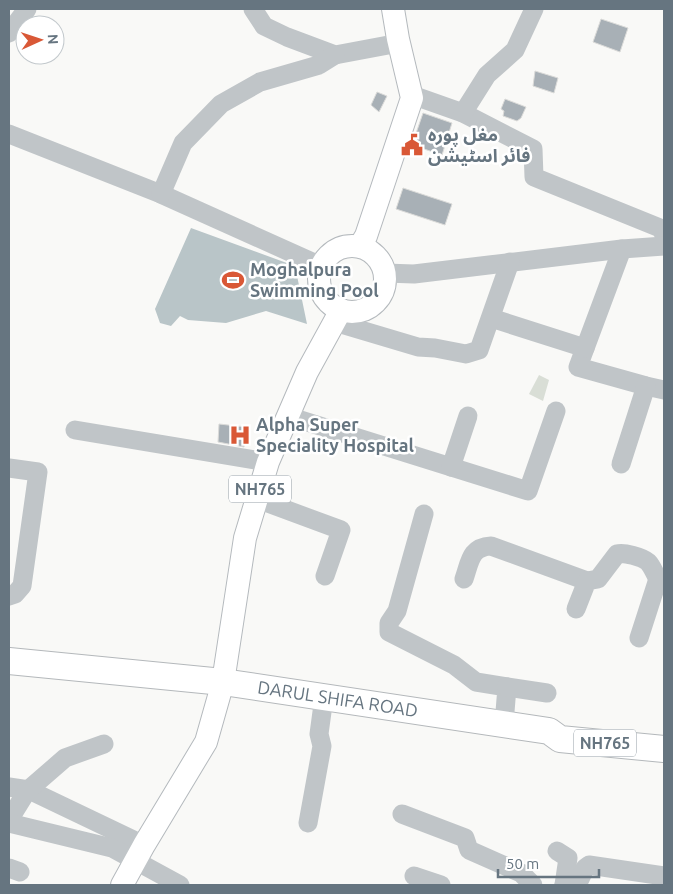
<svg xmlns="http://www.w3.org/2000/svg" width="673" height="894" font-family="Ubuntu,'Noto Sans Arabic',sans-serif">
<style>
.green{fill:#d9ded6}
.water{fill:#b9c5c8}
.building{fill:#a8b0b6;stroke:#dbdbd9}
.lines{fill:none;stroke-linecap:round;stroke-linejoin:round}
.major-casing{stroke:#b4b9bd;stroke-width:24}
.highway-casing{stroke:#b4b8bb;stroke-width:28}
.minor{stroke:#c0c5c8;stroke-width:19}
.major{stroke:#fff;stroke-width:22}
.highway{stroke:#fff;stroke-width:26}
.labels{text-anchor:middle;stroke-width:5;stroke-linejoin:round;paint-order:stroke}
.shield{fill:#fff;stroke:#949ea6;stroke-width:1}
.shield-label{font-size:16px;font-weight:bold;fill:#667580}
.poi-label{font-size:18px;font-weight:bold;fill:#667580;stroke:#fff;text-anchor:start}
.street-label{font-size:18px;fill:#667580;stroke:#fff}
</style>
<rect width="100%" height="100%" fill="#f9f9f7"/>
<polygon class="green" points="539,375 549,380 543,401 529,394"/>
<polygon class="water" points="191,228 295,266 307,324 266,311 226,323 188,320 180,316 171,326 160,323 155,309"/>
<g class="building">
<polygon points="601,19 628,28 620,52 593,42"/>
<polygon points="535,71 558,78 554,93 533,86"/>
<polygon points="377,92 387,96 379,112 371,105"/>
<polygon points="505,99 526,107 521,118 517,121 503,116 504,111 501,109"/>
<polygon points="423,113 452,123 442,155 412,145"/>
<polygon points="403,188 452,204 445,225 396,209"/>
<polygon points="219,424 246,427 244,447 218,442"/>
</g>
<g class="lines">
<g class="major-casing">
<g id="major">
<circle cx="352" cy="279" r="33"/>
<polyline points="360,246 366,236 412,98 398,39 393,9"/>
<polyline points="122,885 144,845 206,742 223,682 245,538 268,462 307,372 341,310"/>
</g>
</g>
<g class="highway-casing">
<g id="highway">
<path id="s1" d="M 9,661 L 223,682 L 549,731 L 560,739 L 664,749"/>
</g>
</g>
<g class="minor">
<polyline points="253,9 264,26 287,37 335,55 399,43"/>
<polyline points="9,33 27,9"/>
<polyline points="412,95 463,113 533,149 534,177 660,228 664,234"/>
<polyline points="463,113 487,75 515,50 534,9"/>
<polyline points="9,134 161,194 321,266"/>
<polyline points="161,194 183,143 221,104 260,82 319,65 335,55"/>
<polyline points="622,249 578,367 646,386 664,390"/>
<polyline points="385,273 414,274 622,249 664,246"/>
<polyline points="491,318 585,348"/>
<polyline points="334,322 418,347 435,348 466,354 479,350 510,262"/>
<polyline points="288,416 528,491 556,411"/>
<polyline points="75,430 268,462"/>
<polyline points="621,464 646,386"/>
<polyline points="451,467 468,416"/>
<polyline points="9,468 38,472 22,586 15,594 9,596"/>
<polyline points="257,499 341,530 325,576"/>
<polyline points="424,514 397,611 389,623 389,632 454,665 476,682 507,687 504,724"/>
<path d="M 464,579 C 470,562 470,547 491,546 L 587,581"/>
<path d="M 576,609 L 587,581 L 598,579 L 617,554 C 624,552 642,557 648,562 C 652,566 655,574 658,579"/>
<polyline points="639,638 658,579 664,581"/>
<polyline points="507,687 547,693"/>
<polyline points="9,787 29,790 144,845"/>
<polyline points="402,814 465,838 469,850 521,873 533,885"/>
<polyline points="9,820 27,791 65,758 104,744"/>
<polyline points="9,823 112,848 180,885"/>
<polyline points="308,823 322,746 319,734 324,697"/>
<polyline points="557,851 568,858 564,885"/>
<polyline points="9,868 20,872"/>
<polyline points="414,876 441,885"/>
<polyline points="564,885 570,882 580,879 585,868 589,865 664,876"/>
</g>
<use href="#major" class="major"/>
<use href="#highway" class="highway"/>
</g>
<defs>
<g id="civic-bare" transform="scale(1.725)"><path d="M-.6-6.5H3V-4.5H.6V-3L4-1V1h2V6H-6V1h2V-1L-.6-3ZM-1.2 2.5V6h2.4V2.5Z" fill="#d95836" stroke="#fff" stroke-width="2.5" paint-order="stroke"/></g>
<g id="stadium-bare" transform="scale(1.725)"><path d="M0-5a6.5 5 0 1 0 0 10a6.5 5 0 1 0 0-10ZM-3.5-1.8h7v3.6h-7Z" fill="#d95836" stroke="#fff" stroke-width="2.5" paint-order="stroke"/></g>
<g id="hospital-bare" transform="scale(1.725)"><path d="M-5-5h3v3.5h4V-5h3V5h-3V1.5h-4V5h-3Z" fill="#d95836" stroke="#fff" stroke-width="2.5" paint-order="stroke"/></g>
</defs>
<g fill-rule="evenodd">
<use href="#civic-bare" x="412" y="145"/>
<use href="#stadium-bare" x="233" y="280"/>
<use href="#hospital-bare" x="240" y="435"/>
</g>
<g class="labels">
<g class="shield">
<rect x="229" y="475.5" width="62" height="27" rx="4"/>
<rect x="574" y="729.5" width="62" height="27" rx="4"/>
</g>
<g class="shield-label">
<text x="260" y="495">NH765</text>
<text x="605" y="749">NH765</text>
</g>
<g class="poi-label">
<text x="428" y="141">مغل پورہ<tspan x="428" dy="21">فائر اسٹیشن</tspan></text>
<text x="250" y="276">Moghalpura<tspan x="250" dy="21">Swimming Pool</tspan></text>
<text x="256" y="431">Alpha Super<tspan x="256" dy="21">Speciality Hospital</tspan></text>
</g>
<g class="street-label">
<text dy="6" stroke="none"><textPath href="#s1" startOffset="331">DARUL SHIFA ROAD</textPath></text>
</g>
</g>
<rect width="673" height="894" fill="none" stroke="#667580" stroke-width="20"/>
<g transform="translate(40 40) rotate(87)"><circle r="24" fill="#ffffff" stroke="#c2c8cc"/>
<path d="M0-4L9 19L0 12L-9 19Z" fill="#d95836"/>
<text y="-8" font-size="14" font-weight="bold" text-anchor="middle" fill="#667580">N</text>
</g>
<path d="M498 869v8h101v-8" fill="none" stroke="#667580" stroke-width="2.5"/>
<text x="506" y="869" font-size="15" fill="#667580" stroke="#ffffff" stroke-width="4" paint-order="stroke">50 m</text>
</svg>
